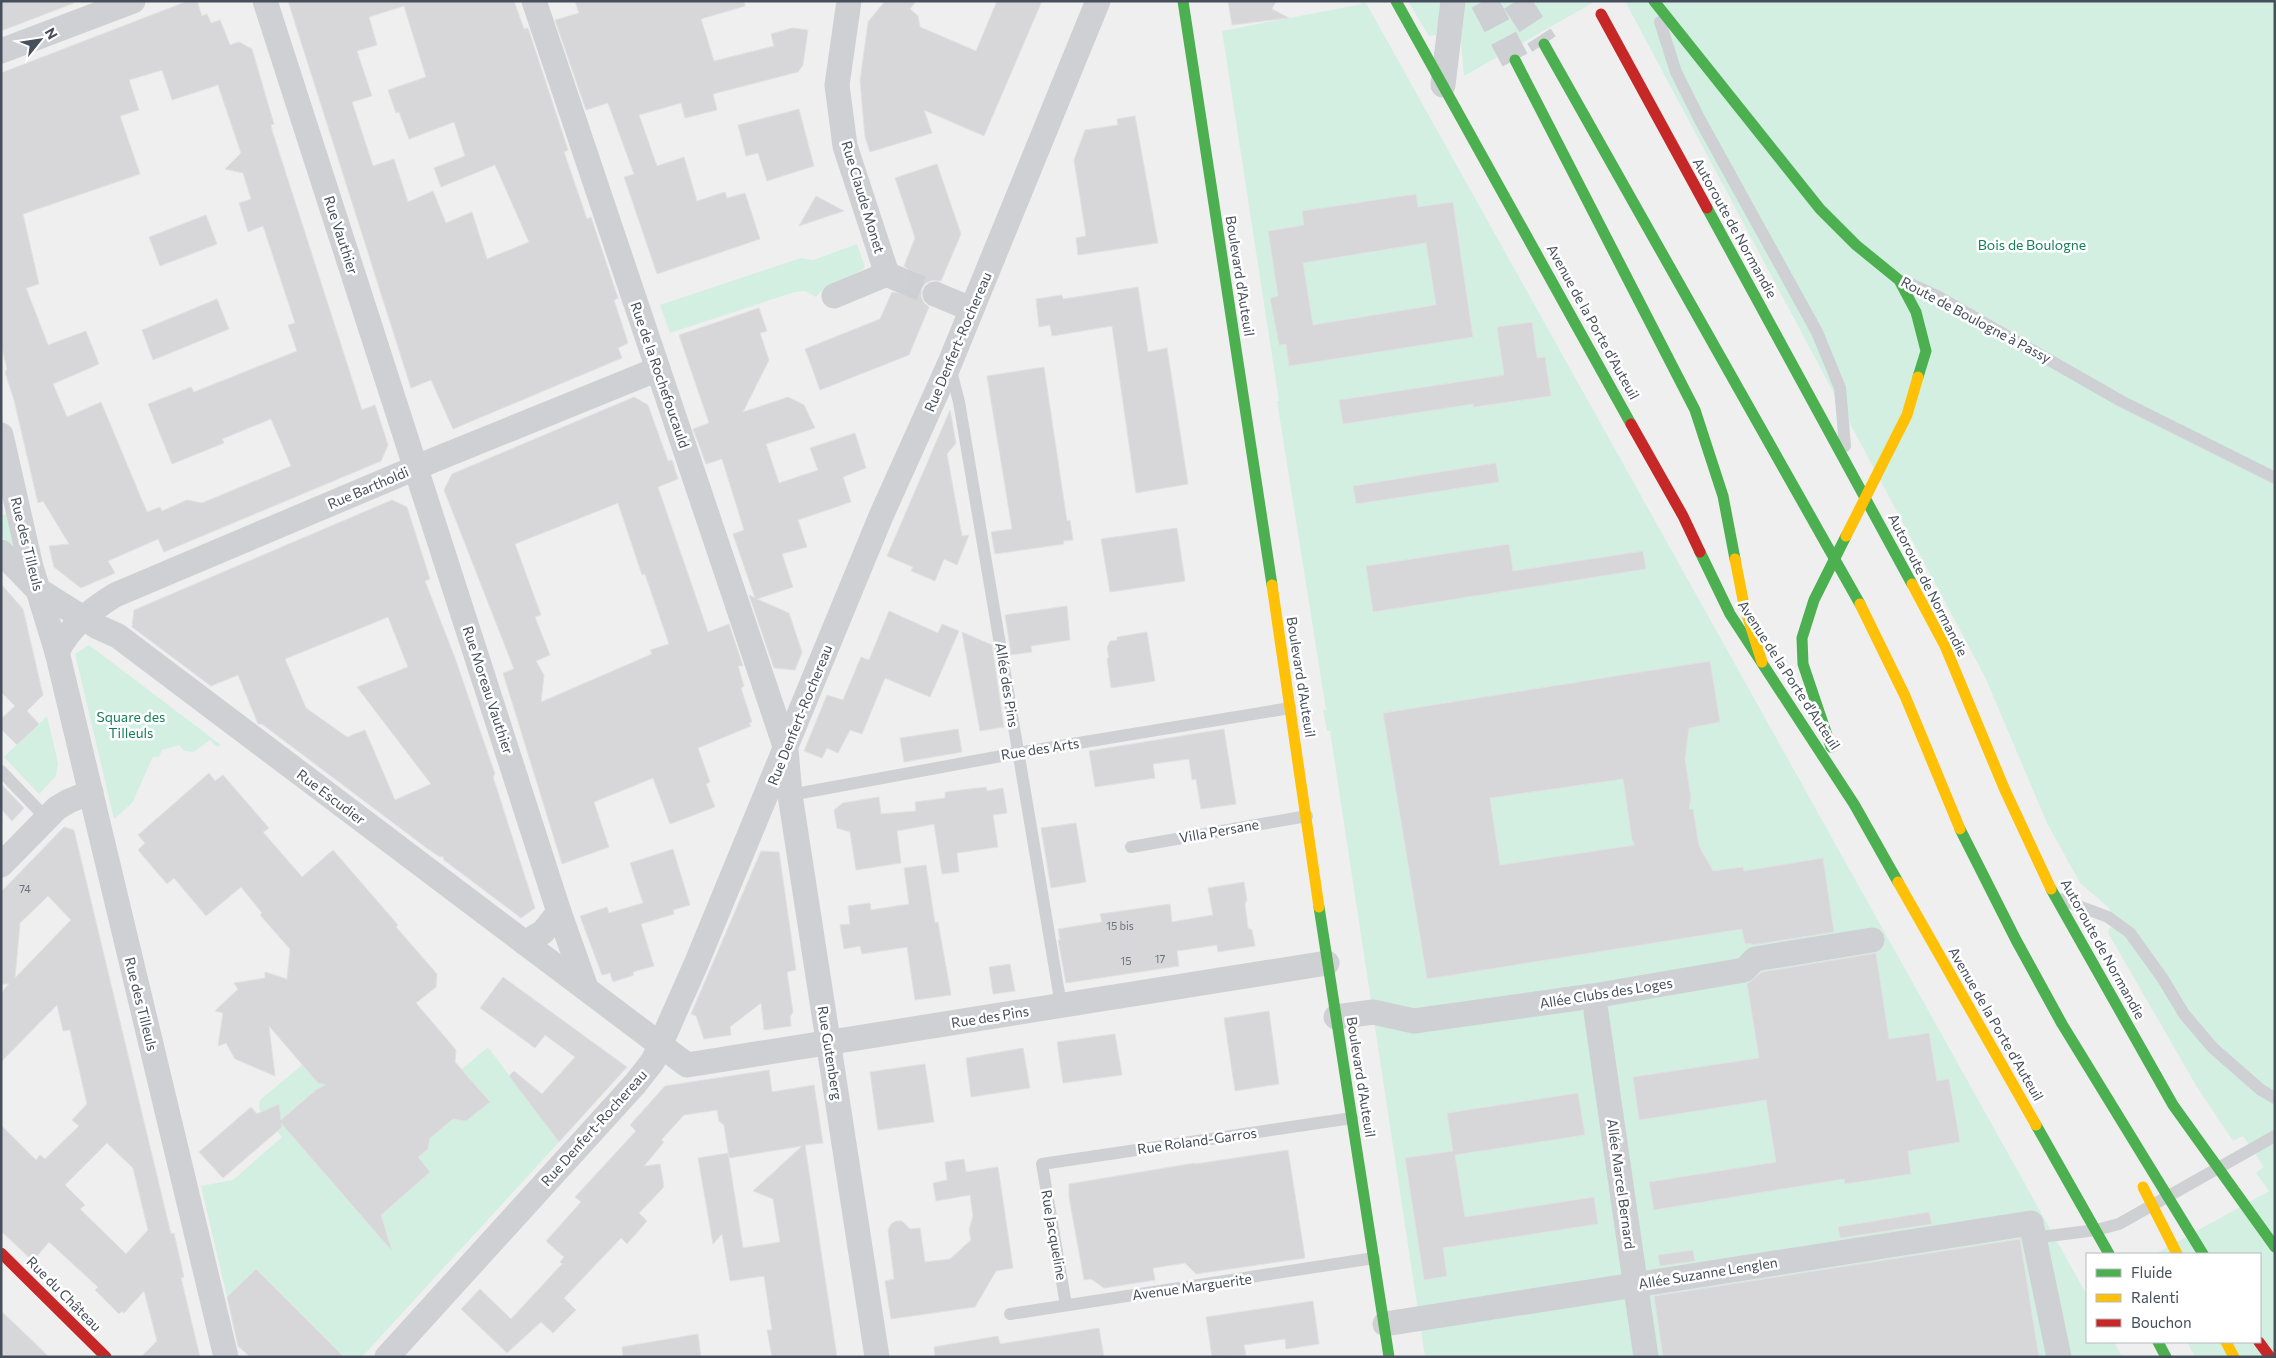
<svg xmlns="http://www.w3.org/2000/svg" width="2276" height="1358" font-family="Commissioner,sans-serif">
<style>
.green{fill:#d3efe2}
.building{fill:#d7d7d9;stroke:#e1e1e2;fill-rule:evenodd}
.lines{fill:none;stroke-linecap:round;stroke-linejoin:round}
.street-tunnel{stroke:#cecfd2;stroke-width:25;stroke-dasharray:25 12;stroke-linecap:butt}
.highway-tunnel{stroke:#cecfd2;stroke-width:28;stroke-dasharray:28 14;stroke-linecap:butt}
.lane{stroke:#ced0d3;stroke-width:12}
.street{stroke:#ced0d3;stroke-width:25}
.fast{stroke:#4caf50;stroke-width:11}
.slow{stroke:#ffc107;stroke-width:11}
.jam{stroke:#c62828;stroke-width:11}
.labels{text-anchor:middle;stroke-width:5;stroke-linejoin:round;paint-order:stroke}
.number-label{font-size:11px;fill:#6c727c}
.street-label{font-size:14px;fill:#464f5c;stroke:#fff}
.park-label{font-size:14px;fill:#167f5a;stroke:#fff}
</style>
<rect width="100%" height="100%" fill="#f0efef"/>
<g class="green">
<polygon points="1361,1 1365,1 2087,1295 2087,1342 2114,1342 2122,1357 1425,1357 1330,731 1327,731 1323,710 1326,710 1277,401 1279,401 1222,31 1362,4"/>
<polygon points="1408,1 1442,1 1436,35 1429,36"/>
<polygon points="1462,1 1596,1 1464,76 1459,22"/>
<polygon points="1625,1 2275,1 2275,1357 2195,1357 2187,1342 2260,1342 2260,1254 2155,1254 2269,1191 2256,1173 2264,1167 2243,1136 2233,1141 2197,1087 2108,933 2109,928 2113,927 2124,937 2108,907 2080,883 2047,823 1985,677"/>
<path d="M 857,244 L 865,267 C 849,282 832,278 816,297 L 805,291 L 795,292 L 670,333 L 660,305 L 801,258 L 813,260 Z"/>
<polygon points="10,512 20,557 1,535 1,516"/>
<polygon points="89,645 221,745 217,747 210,740 194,752 184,751 179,745 162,750 159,757 153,757 132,803 114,819 75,654"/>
<polygon points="47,716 58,763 56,776 39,794 4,757"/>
<path d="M 488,1047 L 559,1142 L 362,1357 L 344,1357 L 256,1269 L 227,1297 L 201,1186 L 233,1180 L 282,1137 C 274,1127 255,1115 260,1100 L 302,1065 L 308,1071 L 426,1090 L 455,1062 L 462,1069 Z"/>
</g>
<g class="building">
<polygon points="1,1 73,1 74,3 1,31"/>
<path d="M 188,1 L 197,1 L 202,16 L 207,14 L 211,23 L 220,20 L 230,45 L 239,42 L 252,49 L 274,124 L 271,125 L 272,130 L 362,410 L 375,405 L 388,445 L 381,461 L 164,552 L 158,539 L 108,561 L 115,573 L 81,588 L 54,567 L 49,546 L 69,544 L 43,501 L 38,503 L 14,400 L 5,372 L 7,369 L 1,345 L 1,73 ZM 162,70 L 172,100 L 218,85 L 241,153 L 225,169 L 243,173 L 251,199 L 239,203 L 248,232 L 263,226 L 295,323 L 288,325 L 297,351 L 194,392 L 191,387 L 148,404 L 172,464 L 224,443 L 222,439 L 271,419 L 291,466 L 202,503 L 187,500 L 162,511 L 160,507 L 147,512 L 101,402 L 67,417 L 53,384 L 99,364 L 86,331 L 48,345 L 26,288 L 39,284 L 23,214 L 140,174 L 120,116 L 139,110 L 129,80 Z"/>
<path d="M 288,1 L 514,1 L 524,29 L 528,28 L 568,150 L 564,152 L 587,219 L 591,217 L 618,298 L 614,300 L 628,343 L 618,348 L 622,358 L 453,429 L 431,380 L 411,388 ZM 404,6 L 426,77 L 388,90 L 396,113 L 399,112 L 409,139 L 454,122 L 465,156 L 434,168 L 441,187 L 495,165 L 529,242 L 487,259 L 472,212 L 446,223 L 433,191 L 408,202 L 394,159 L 373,166 L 352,102 L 372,96 L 357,51 L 377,45 L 369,17 Z"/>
<polygon points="575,1 744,1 745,6 701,19 714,61 774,46 771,34 792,28 808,30 803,65 798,72 713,94 717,110 685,118 681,103 639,115 657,166 684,157 697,201 725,192 727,198 745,193 760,239 657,274 624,177 634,174 608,103 586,110 555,20 579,13"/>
<polygon points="885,1 916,1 910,9 918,16 920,27 976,51 997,1 1042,1 984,136 924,110 932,133 870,152 865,137 860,81 868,22"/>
<polygon points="1228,1 1276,1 1272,9 1289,18 1232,25"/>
<polygon points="799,109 814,166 767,181 758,153 746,156 738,125"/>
<polygon points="1135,116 1158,243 1078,255 1076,238 1086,236 1074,160 1085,130 1118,125 1117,119"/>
<polygon points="937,164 961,234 941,281 933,280 926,283 922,288 921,296 924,303 929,307 909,355 820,390 805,349 880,319 892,292 900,293 907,290 911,285 912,277 909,270 904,266 915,238 895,178"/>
<path d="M 1416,194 L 1418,207 L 1453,202 L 1473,337 L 1289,366 L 1286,344 L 1279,345 L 1270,298 L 1278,296 L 1268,231 L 1304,225 L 1302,211 ZM 1426,243 L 1436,305 L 1313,325 L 1303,263 Z"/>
<polygon points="816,196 844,211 799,226"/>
<polygon points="206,215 217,244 160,266 149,237"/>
<polygon points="1138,287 1148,352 1167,348 1188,484 1136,493 1112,326 1052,336 1050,325 1039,327 1036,299 1062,295 1063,299"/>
<polygon points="217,299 229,329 153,360 142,330"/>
<polygon points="759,308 767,331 760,333 769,360 743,412 788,397 804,405 815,428 766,444 779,483 818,470 810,448 855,433 866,468 843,477 851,502 798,520 807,547 782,554 793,587 757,599 789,613 802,652 795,670 774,668 749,595 755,598 733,534 744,530 722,459 706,464 693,429 709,423 679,335"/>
<polygon points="1532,322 1537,358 1545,357 1551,396 1474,407 1473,404 1343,424 1339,400 1504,375 1497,327"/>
<polygon points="1044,367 1067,521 1070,520 1073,540 1063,541 1064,544 995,554 991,532 1012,529 987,376"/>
<path d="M 634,397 L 648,405 L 668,461 L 672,460 L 678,479 L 658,487 L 708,632 L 729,624 L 743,666 L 738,666 L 744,686 L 741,688 L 752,722 L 749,723 L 751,726 L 698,748 L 710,782 L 706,784 L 715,807 L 670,824 L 653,778 L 594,802 L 609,847 L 562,864 L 503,673 L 514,669 L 444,490 L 452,474 ZM 618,503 L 642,575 L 645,574 L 669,644 L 650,650 L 652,654 L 541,702 L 544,675 L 536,661 L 550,655 L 535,617 L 541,615 L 515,544 Z"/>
<polygon points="950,410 956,443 947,454 962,536 969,535 957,565 944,559 935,581 911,571 913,567 887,556"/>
<polygon points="1496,463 1499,482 1356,504 1353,486"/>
<path d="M 392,500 L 407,507 L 430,579 L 425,581 L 455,658 L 495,774 L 493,777 L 497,789 L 535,908 L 521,918 L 444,860 L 443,856 L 440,857 L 428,849 L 262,724 L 258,724 L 238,675 L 211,686 L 132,627 L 134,610 ZM 388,617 L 408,667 L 357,687 L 431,784 L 395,800 L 365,730 L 347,737 L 306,708 L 285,659 Z"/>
<polygon points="1177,528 1185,581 1110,592 1101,539"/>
<polygon points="1509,544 1513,571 1643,551 1646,569 1373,612 1366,566"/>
<polygon points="1,584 23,609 43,695 27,711 39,724 17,745 1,729 1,719 15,706 1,692"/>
<polygon points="1067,606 1070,640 1031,646 1032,652 1010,655 1010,652 1011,653 1005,615"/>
<polygon points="889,611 938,633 942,624 959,631 930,697 885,678 862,734 850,730 838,753 827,748 822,758 804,751 827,695 843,700 861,657 869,660"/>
<polygon points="962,632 992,645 1004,727 980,731"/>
<polygon points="1147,632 1155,681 1111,688 1107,658 1109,658 1107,648 1110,641 1117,640 1117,637"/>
<path d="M 1710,661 L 1720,722 L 1689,728 L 1685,759 L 1691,797 L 1689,809 L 1693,809 L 1699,846 L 1713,871 L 1743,867 L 1744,871 L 1823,858 L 1834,932 L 1752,945 L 1751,943 L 1745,944 L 1742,929 L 1427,979 L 1383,713 ZM 1623,779 L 1632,840 L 1635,845 L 1500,865 L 1490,798 Z"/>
<polygon points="958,729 962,752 904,762 900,738"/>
<polygon points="1224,729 1236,804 1201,809 1196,779 1192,780 1189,759 1153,764 1155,778 1095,787 1089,751"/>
<polygon points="209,773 215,781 223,775 269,828 263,832 302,877 333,850 398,925 396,927 437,974 436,987 416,1003 456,1050 455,1062 490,1102 466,1121 453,1119 430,1138 428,1149 418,1157 430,1172 381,1215 392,1251 281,1123 282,1127 223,1178 199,1152 251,1107 257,1114 279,1104 281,1120 317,1089 326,1085 318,1083 269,1026 275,1076 235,1059 226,1043 218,1046 223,1013 215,1011 238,989 234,983 265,978 265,972 287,979 290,949 260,915 262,913 241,887 206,916 174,878 167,884 138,850 145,843 138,835"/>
<polygon points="1,784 24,808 12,821 1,809"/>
<polygon points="986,787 987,791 1003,788 1007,813 993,815 998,847 957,853 959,872 942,874 934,824 897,831 901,863 856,870 850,832 837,828 834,810 843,803 879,797 881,814 916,811 915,802 945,798 945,792"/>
<polygon points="1076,823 1086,882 1051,888 1041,828"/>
<path d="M 64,827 L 74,830 L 171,1234 L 174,1233 L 184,1277 L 181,1278 L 200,1357 L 141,1357 L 157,1341 L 144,1291 L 124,1313 L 122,1311 L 119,1314 L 95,1290 L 98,1287 L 49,1242 L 33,1261 L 1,1231 L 1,1125 L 36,1160 L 40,1155 L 45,1159 L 79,1126 L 72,1120 L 87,1104 L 70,1030 L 63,1031 L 57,1005 L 1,1062 L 1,993 L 9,984 L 1,984 L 1,892 ZM 48,896 L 71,920 L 15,978 L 20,923 ZM 107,1143 L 133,1168 L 148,1230 L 126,1254 L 80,1209 L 85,1205 L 65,1185 Z"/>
<polygon points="673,849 690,905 673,910 674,914 641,924 654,966 633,972 634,975 613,982 610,973 602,975 580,916 607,907 609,913 643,903 630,863"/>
<polygon points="761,851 779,852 796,970 787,972 793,1012 790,1017 791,1026 764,1030 761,1003 730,1027 731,1035 704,1039 696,1016 691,1014"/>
<polygon points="926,865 935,923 938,922 951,995 915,1000 907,947 862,954 860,946 844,949 840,925 850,924 848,906 870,903 871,910 909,904 904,868"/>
<polygon points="1244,882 1247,900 1245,904 1248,928 1252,930 1255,946 1218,952 1217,945 1177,951 1179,966 1066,983 1058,940 1060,940 1058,929 1102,922 1100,914 1170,904 1172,922 1213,915 1208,888"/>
<polygon points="1876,953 1889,1039 1929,1033 1937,1081 1949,1079 1960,1142 1908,1151 1911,1174 1845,1184 1844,1179 1654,1210 1649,1182 1776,1162 1766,1100 1639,1120 1633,1077 1759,1058 1747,984 1762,972"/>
<polygon points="1010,964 1015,991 993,994 989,967"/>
<polygon points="503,977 627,1067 559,1142 509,1076 514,1071 542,1094 575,1057 545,1035 535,1048 480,1008"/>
<polygon points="1269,1011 1279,1084 1235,1091 1224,1018"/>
<polygon points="1115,1034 1122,1075 1063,1083 1057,1042"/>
<polygon points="1023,1048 1030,1088 971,1097 966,1058"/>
<polygon points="925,1064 934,1122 878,1130 870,1072"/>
<polygon points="769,1070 772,1092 814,1085 823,1143 805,1145 837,1357 772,1357 767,1330 772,1330 764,1276 730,1281 722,1234 713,1244 698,1158 728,1153 743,1248 780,1242 773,1199 753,1191 802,1146 729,1158 724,1125 719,1121 717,1110 684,1115 661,1140 664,1142 644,1166 660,1164 664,1187 639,1213 647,1221 627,1244 621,1238 564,1298 576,1310 553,1333 541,1322 507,1353 461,1309 480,1289 511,1319 562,1264 560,1262 564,1257 546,1241 581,1202 575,1197 636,1131 630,1125 665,1086"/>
<polygon points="1578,1093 1585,1135 1455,1155 1465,1217 1594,1197 1598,1224 1443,1248 1447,1276 1424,1280 1405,1158 1453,1151 1447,1113"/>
<polygon points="1288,1150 1305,1258 1196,1274 1185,1263 1153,1268 1155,1280 1104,1288 1091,1279 1084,1280 1069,1197 1069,1184 1195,1163 1195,1164"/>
<polygon points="964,1159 966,1172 998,1167 1013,1268 996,1271 975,1307 891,1319 885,1281 894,1279 888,1230 891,1224 896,1221 902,1221 910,1229 920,1228 925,1262 950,1259 971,1240 969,1230 973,1216 970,1195 936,1201 933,1183 947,1180 945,1162"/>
<polygon points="1929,1212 1932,1224 1840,1238 1838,1227"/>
<polygon points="2020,1239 2039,1357 1663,1357 1654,1296"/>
<polygon points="1693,1250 1695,1261 1660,1266 1658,1255"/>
<polygon points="256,1269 344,1357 250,1357 238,1346 227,1297"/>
<polygon points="1313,1301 1319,1344 1286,1349 1285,1339 1244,1345 1246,1355 1212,1357 1206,1317"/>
<polygon points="1,1311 17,1326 49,1357 1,1357"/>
<polygon points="1099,1328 1104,1357 935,1357 934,1347 998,1336 1000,1344"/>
<polygon points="698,1334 701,1357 623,1357 622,1347"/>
</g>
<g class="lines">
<polyline class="street-tunnel" points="898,279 935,294"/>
<g class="highway-tunnel">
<polyline points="1484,1 1515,60"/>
<polyline points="1516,1 1544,44"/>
</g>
<g class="lane">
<polyline points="1660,22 1676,72 1700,120 1817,332 1840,388 1845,446"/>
<polyline points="1904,281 1937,296 2121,401 2275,478"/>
<polyline points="950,367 959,402 1061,1005"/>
<polyline points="1,771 47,819"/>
<polyline points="790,795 1018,753 1290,708"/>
<polyline points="1131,847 1307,816"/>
<polyline points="2060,899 2108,917 2130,933 2163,979 2184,1014 2213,1048 2261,1090 2275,1098"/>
<polyline points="2033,1238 2096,1230 2119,1224 2275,1136"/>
<polyline points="1066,1305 1042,1164 1352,1118"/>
<polyline points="1010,1314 1374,1258"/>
</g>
<g class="street">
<polyline points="265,1 559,912 586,988"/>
<polyline points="534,1 786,749 790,795 877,1357"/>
<polyline points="849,1 837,85 845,146 887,274"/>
<polyline points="1,51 133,1"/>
<polyline points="1443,85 1453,1"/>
<polyline points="935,294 971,309"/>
<polyline points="834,296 887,274 898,279"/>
<polyline points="1,435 31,567 57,652 226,1357"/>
<polyline points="1,552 37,589 96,626 118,636 687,1065 1327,963"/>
<path d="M 57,652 C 69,627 91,610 115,595 L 434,460 L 658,369"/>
<polyline points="1,865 57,808 69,801 91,792"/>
<polyline points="525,943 543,932 559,912"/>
<polyline points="1596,1012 1646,1357"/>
<polyline points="1336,1017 1373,1012 1414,1021 1593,996 1744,970 1755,959 1872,940"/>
<polyline points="1385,1324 2031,1223 2059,1357"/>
<polyline points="387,1357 635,1084 653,1061 696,964 881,516 949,365 1098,1"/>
</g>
<g class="fast">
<polyline points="1183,1 1272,585"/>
<polyline points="1396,1 1631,424"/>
<polyline points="1654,1 1820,209 1856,245 1899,280 1916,312 1926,351 1918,377"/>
<polyline points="1544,44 1860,604"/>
<polyline points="1515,60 1695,410 1723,496 1735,559"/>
<polyline points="1707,208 1912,584"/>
<polyline points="1700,552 1730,614 1854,804 1898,882"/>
<polyline points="1831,747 1803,664 1802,638 1814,600 1846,536"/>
<polyline points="1960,829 2016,940 2062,1024 2203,1254"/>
<polyline points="2051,889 2173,1105 2275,1247"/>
<polyline points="1319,907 1389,1357"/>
<polyline points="2036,1125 2109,1254"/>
<polyline points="2158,1342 2166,1357"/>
</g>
<g class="slow">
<polyline points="1846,536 1907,415 1918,377"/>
<polyline points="1735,559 1744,605 1762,662"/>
<polyline points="1912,584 1945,646 2004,788 2051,889"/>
<polyline points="1272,585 1319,907"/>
<polyline points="1860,604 1905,696 1960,829"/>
<polyline points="1898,882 2036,1125"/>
<polyline points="2143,1187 2177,1254"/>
<polyline points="2226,1342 2234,1357"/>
</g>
<g class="jam">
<polyline points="1601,14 1707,208"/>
<polyline points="1631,424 1683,516 1700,552"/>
<polyline points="1,1253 106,1357"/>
<polyline points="2259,1342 2270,1357"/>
</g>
</g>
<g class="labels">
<g class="number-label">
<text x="25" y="893">74</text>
<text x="1120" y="930">15 bis</text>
<text x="1160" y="963">17</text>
<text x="1126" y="965">15</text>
</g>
<g class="street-label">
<text transform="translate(863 197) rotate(73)" y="5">Rue Claude Monet</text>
<text transform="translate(1735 228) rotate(61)" y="5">Autoroute de Normandie</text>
<text transform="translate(341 235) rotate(72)" y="5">Rue Vauthier</text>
<text transform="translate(1240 276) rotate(81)" y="5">Boulevard d'Auteuil</text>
<text transform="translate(1976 320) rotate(28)" y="5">Route de Boulogne à Passy</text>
<text transform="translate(1593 322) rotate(61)" y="5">Avenue de la Porte d'Auteuil</text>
<text transform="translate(958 342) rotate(-67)" y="5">Rue Denfert-Rochereau</text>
<text transform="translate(660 375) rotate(71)" y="5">Rue de la Rochefoucauld</text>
<text transform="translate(368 488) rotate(-23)" y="5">Rue Bartholdi</text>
<text transform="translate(27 544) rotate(76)" y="5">Rue des Tilleuls</text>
<text transform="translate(1928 585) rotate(63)" y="5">Autoroute de Normandie</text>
<text transform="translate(1789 675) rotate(57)" y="5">Avenue de la Porte d'Auteuil</text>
<text transform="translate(1301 677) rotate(81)" y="5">Boulevard d'Auteuil</text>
<text transform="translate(1007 685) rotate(81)" y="5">Allée des Pins</text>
<text transform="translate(488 690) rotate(72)" y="5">Rue Moreau Vauthier</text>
<text transform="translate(800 715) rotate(-68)" y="5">Rue Denfert-Rochereau</text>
<text transform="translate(1040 749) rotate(-9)" y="5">Rue des Arts</text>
<text transform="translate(331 797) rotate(37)" y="5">Rue Escudier</text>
<text transform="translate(1219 831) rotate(-10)" y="5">Villa Persane</text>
<text transform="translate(2103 949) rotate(61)" y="5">Autoroute de Normandie</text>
<text transform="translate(1606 993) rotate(-9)" y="5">Allée Clubs des Loges</text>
<text transform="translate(141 1004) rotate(76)" y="5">Rue des Tilleuls</text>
<text transform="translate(990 1017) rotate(-9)" y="5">Rue des Pins</text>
<text transform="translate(1996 1024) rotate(60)" y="5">Avenue de la Porte d'Auteuil</text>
<text transform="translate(830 1053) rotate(81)" y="5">Rue Gutenberg</text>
<text transform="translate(1361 1077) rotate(81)" y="5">Boulevard d'Auteuil</text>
<text transform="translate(594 1128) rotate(-48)" y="5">Rue Denfert-Rochereau</text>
<text transform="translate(1197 1141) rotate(-8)" y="5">Rue Roland-Garros</text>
<text transform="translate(1621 1184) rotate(82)" y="5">Allée Marcel Bernard</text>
<text transform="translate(1054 1235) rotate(80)" y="5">Rue Jacqueline</text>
<text transform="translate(1708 1273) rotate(-9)" y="5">Allée Suzanne Lenglen</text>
<text transform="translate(1192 1287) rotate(-8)" y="5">Avenue Marguerite</text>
<text transform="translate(64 1294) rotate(45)" y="5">Rue du Château</text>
</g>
<g class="park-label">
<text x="2032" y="250">Bois de Boulogne</text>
<text x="131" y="722">Square des<tspan x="131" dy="16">Tilleuls</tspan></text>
</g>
</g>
<rect width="2276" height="1358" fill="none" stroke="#464f5c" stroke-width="5"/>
<rect x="2086" y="1253" width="175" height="90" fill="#ffffff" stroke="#b5b9be"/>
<rect x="2096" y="1269" width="25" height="8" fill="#4caf50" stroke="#b5b9be"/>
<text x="2131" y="1278" font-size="15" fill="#464f5c">Fluide</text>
<rect x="2096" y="1294" width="25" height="8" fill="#ffc107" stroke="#b5b9be"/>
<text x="2131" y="1303" font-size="15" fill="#464f5c">Ralenti</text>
<rect x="2096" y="1319" width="25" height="8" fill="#c62828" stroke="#b5b9be"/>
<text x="2131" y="1328" font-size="15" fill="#464f5c">Bouchon</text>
<g transform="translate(40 40) rotate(60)" stroke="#ffffff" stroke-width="4" paint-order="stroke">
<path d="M0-4L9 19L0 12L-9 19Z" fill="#464f5c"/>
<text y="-8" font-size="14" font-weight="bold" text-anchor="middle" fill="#464f5c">N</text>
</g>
</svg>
